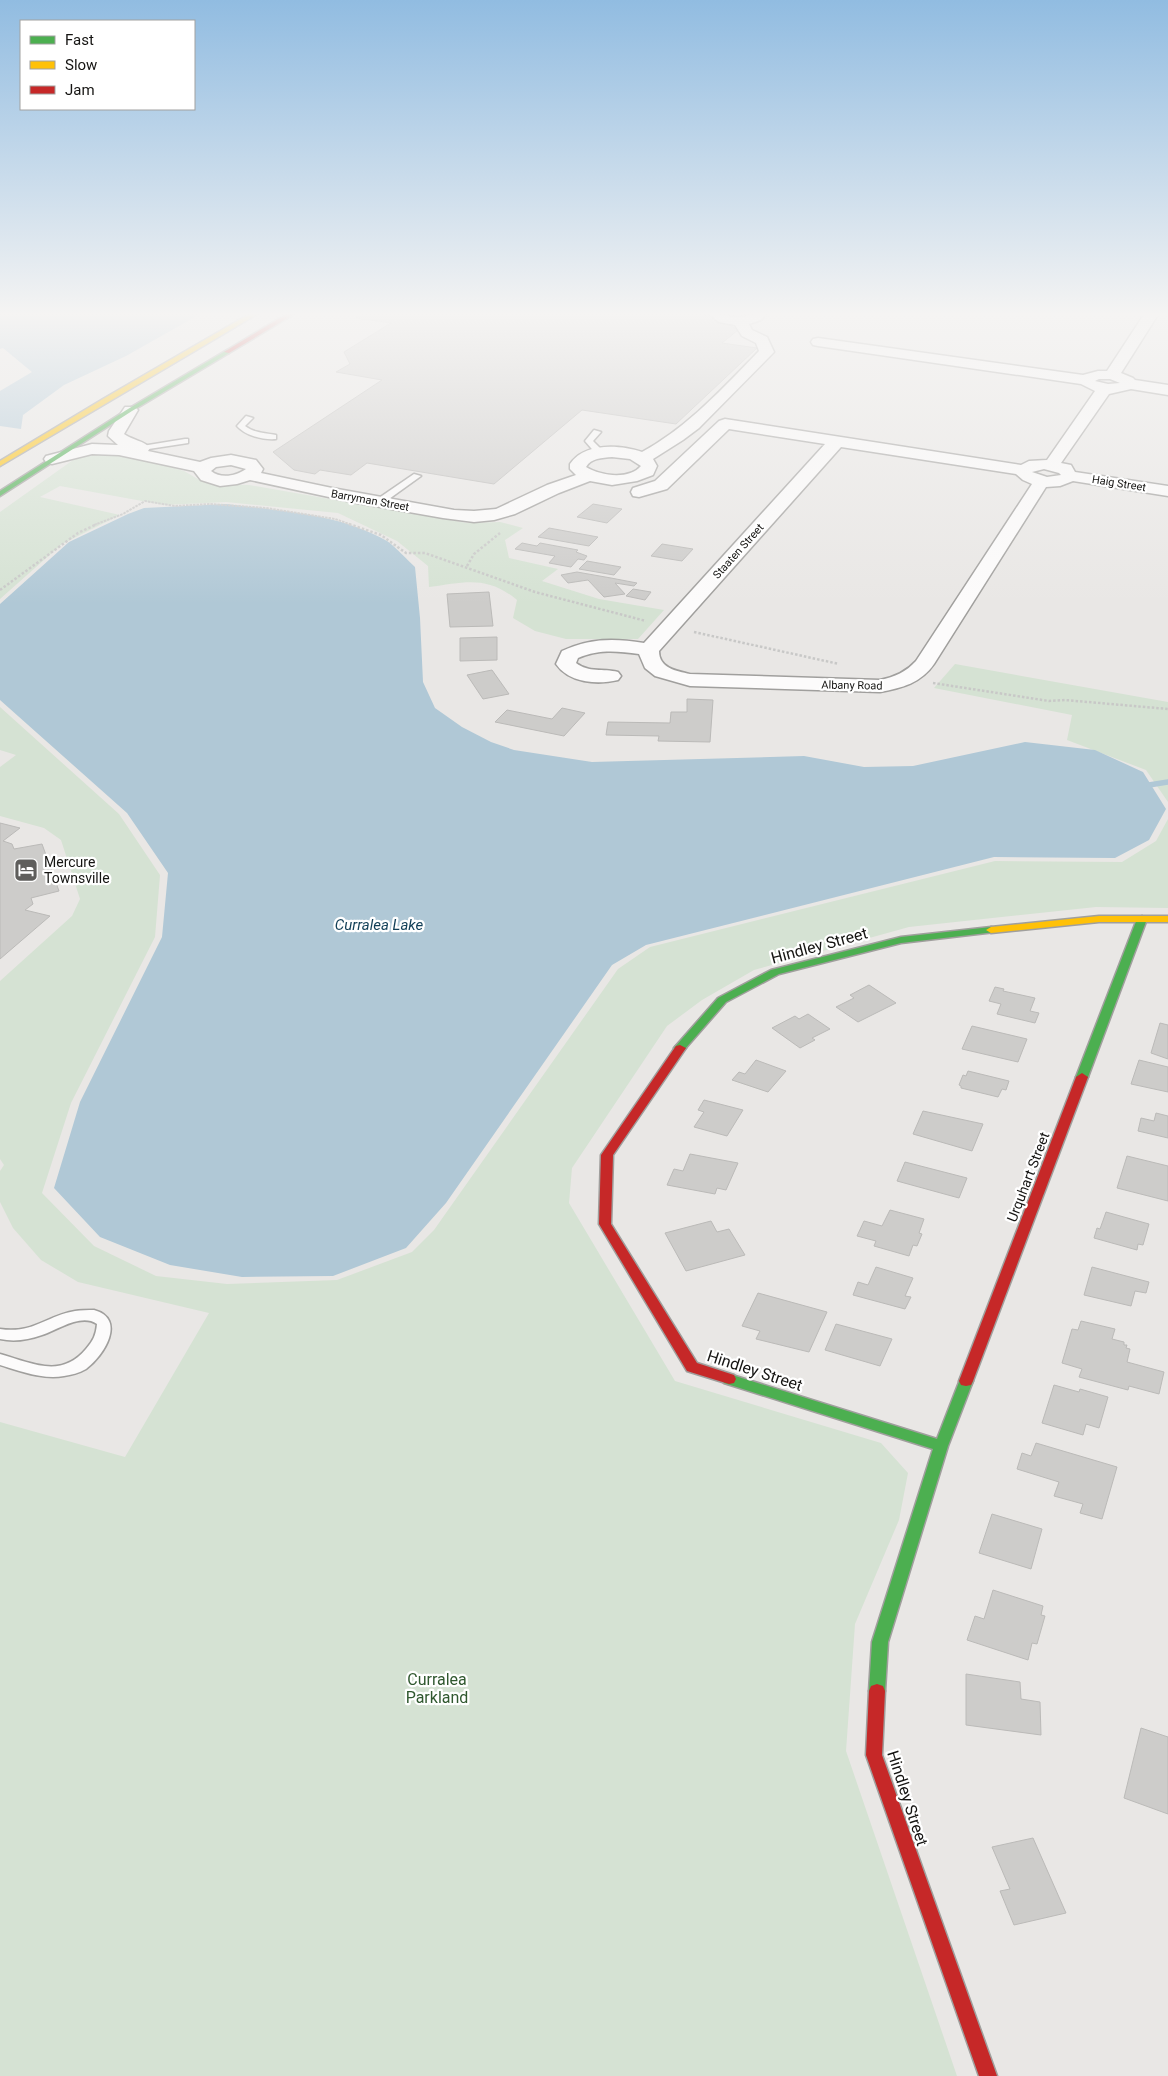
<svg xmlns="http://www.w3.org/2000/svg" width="1168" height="2076" font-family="Roboto,sans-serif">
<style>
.green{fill:#d5e2d3}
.water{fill:#b0c8d6}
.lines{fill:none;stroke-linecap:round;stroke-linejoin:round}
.stream{stroke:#b0c8d6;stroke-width:5.5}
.building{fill:#cdccca;stroke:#bbbab8}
.lane-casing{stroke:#a09f9d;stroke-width:3}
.street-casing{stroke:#a09f9d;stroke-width:3}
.fast-casing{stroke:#a09f9d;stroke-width:3}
.slow-casing{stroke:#a09f9d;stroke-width:3}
.jam-casing{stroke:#a09f9d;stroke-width:3}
.path-far1{stroke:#c8c8c7;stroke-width:2;stroke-dasharray:2.5 1;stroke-linecap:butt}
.path{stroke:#c8c8c7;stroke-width:2.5;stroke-dasharray:2.5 2;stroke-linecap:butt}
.lane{fill:#fcfbfb;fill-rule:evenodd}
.street{fill:#fcfbfb;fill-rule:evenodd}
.fast{fill:#4caf50;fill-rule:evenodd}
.slow{fill:#ffc107;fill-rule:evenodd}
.jam{fill:#c62828;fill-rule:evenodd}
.labels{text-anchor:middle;stroke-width:4.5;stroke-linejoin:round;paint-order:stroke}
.far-street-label{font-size:11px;fill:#151412;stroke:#fff}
.poi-label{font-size:14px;fill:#151412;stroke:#fff;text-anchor:start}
.street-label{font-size:14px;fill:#151412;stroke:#fff}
.water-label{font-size:15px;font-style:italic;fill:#123f57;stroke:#fff}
.near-street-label{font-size:16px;fill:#151412;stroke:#fff}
.near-park-label{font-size:16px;fill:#30582f;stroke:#fff}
</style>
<rect width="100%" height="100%" fill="#e9e7e5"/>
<g class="green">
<path d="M 96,454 L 136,457 L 184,471 L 203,482 L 211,484 L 249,485 L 467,523 L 500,522 L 523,528 L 505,540 L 509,558 L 558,569 L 542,581 L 599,599 L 664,610 L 638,639 L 566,639 L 535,631 L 513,618 L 517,600 C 487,575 465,582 429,587 L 428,566 L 397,541 L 338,513 L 226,502 L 164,505 L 60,486 L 40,497 L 120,515 L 62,544 L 0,599 L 0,512 L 73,460 Z"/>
<polygon points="955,664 1168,702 1168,802 1146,770 1067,740 1072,715 934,688"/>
<polygon points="0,707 119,814 160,875 155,937 71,1103 42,1193 94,1246 156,1276 227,1284 337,1280 412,1252 434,1230 618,969 650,947 995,861 1122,862 1156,841 1168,819 1168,908 1096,907 909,927 754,970 702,1000 667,1026 572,1168 569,1203 675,1381 881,1443 908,1473 899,1520 855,1624 846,1751 957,2076 0,2076 0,1422 125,1457 209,1313 78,1282 41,1260 13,1228 0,1202 0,1171 4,1165 0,1159 0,981 72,916 80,899 61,840 44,828 0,816 0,767 16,755 0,750"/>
</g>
<g class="water">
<polygon points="0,313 202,313 126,356 64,385 23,415 21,429 0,426 0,391 32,372 3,348 0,349"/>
<path d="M 226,504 C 280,511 338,513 387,541 C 397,548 406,559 415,567 L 420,618 L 423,682 L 435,708 L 462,727 L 491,742 L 514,750 L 592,762 L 804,756 L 864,767 L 913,766 L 1025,742 L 1095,750 L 1143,772 L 1166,809 L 1149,840 L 1115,858 L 994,857 L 646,945 L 612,965 L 446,1203 L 406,1248 L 333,1276 L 242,1277 L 170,1265 L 100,1237 L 54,1188 L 80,1102 L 162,937 L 168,873 L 127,813 L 0,700 L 0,604 L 69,542 L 128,514 L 144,508 Z"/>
</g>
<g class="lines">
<polyline class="stream" points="1149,785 1168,782"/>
</g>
<g class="building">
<polygon points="363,313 703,313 702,315 715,317 738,330 722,343 757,348 676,424 582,410 494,484 367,463 351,475 320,470 315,474 294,470 273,452 382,380 336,372 350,364 344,352 391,323 356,318"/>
<polygon points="593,504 622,509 607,523 577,517"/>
<polygon points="549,528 598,537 589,546 538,537"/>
<polygon points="522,543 537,546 540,543 578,550 576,552 587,556 584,560 578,559 571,567 549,563 555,556 515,549"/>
<polygon points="662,544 693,549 682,561 651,556"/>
<polygon points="587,561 621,567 614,575 579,569"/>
<polygon points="577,572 611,578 637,583 634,586 615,583 625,594 604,597 588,580 568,583 561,575"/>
<polygon points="633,589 651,592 645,600 626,596"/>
<polygon points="489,592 493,626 450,627 447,594"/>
<polygon points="497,637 497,660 460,661 460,638"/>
<polygon points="492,670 509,694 483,699 467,675"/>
<polygon points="687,699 713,700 710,742 658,741 659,736 606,735 608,722 670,723 671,712 687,712"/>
<polygon points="562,708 585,713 564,736 495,722 507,710 552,719"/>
<polygon points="0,823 20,828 3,841 12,844 14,849 42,844 59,891 31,898 33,904 25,910 50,916 0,959"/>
<polygon points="869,985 896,1003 858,1022 836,1007 854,998 850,995"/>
<polygon points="995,987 1004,989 1003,991 1035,998 1030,1011 1039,1013 1035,1023 997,1014 1001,1004 989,1001"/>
<polygon points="808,1014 830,1029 812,1038 815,1040 800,1048 772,1028 795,1016 799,1019"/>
<polygon points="1160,1023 1168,1025 1168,1059 1151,1053"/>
<polygon points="972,1026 1027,1039 1018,1062 962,1049"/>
<polygon points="756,1060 786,1071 768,1092 732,1080 739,1072 745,1074"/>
<polygon points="1139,1060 1168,1067 1168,1092 1131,1084"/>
<polygon points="968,1071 1009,1081 1006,1090 1002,1089 998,1097 961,1088 961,1086 959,1085 963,1075 966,1076"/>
<polygon points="704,1100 743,1110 727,1136 694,1127 704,1112 698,1110"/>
<polygon points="923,1111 983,1124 972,1151 913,1134"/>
<polygon points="1156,1113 1168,1116 1168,1138 1138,1131 1141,1118 1154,1121"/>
<polygon points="690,1154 738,1163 726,1190 717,1188 715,1194 667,1185 674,1169 683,1171"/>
<polygon points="1127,1156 1168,1166 1168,1201 1117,1188"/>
<polygon points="905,1162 967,1178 959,1198 897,1181"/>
<polygon points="890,1210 924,1219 919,1233 922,1234 917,1246 913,1245 909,1256 874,1246 876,1241 857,1236 864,1221 882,1226"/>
<polygon points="1106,1212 1149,1224 1143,1245 1138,1244 1137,1250 1094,1238 1097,1228 1100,1229"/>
<polygon points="711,1221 717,1232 729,1229 745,1255 686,1271 665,1233"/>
<polygon points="876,1267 913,1278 905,1296 911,1297 905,1309 853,1295 858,1282 868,1285"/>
<polygon points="1092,1267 1149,1282 1146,1293 1135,1291 1131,1306 1084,1295"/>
<polygon points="758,1293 827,1312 809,1352 756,1339 760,1331 742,1326"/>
<polygon points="1081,1321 1115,1329 1112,1339 1124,1342 1124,1345 1127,1345 1126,1348 1130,1349 1127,1362 1164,1372 1159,1394 1129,1386 1128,1390 1079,1377 1082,1369 1062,1363 1072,1329 1078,1330"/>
<polygon points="836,1324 892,1339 880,1366 825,1350"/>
<polygon points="1054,1385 1079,1392 1080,1389 1108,1397 1099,1428 1086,1424 1083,1435 1042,1423"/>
<polygon points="1036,1443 1117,1467 1102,1519 1080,1513 1083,1504 1054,1496 1059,1482 1017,1469 1022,1453 1031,1456"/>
<polygon points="992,1514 1042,1529 1031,1569 979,1553"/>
<polygon points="993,1590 1043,1606 1041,1615 1045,1616 1037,1644 1032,1643 1028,1660 967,1640 975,1616 984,1619"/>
<polygon points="966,1674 1020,1682 1021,1699 1040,1702 1041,1735 966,1725"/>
<polygon points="1141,1728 1168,1737 1168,1814 1124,1798"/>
<polygon points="1033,1838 1066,1913 1014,1925 1000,1891 1010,1889 992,1847"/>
</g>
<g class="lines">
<g class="lane-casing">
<g id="lane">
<path d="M 246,416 L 253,418 L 245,426 C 254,433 265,433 276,435 L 276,439 C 263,440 246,436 237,426 Z"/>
<polygon points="594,430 601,432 593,441 603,451 603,455 597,455 585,441"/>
<polygon points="185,439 188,439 188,443 142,450 138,448 142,446"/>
<polygon points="414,474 421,476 382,504 376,504 376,500"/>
<path d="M 94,1310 C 127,1319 104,1356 86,1369 C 79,1373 71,1375 64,1376 C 43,1380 20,1371 0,1365 L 0,1354 C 32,1363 61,1379 86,1349 C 93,1341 96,1335 97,1324 C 81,1313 58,1330 42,1335 C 28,1340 14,1342 0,1339 L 0,1329 C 33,1334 46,1316 75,1311 C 81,1310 88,1310 94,1310 Z"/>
</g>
</g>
<g class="street-casing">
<g id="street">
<path d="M 708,313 C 719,313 728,317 738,317 C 748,317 756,313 767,313 L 761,320 L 749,324 L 752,330 L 767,337 L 774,352 L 699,428 L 683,440 L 653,459 L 657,466 L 653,475 L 637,481 L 612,485 L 590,481 L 559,493 L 515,514 L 494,520 L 474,522 L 443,518 L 352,502 L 250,480 L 237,484 L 220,486 L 201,480 L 194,471 L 119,455 L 92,454 L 52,464 L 46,462 L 44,459 L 46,456 L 92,444 L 118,445 L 108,436 L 109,431 L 125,407 L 135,407 L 138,410 L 124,434 C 132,440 145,441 150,448 L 148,451 L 200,462 L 211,458 L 231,455 L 256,460 L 263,469 L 261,473 L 332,488 L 454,510 L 474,511 L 496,509 L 547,485 L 576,475 L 570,469 L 570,464 C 585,442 620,445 642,452 C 688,427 723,388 759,351 L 756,343 L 742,336 L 735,325 L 719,322 ZM 612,457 L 630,459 L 641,466 C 629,480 601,476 586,467 C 591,458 602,458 612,457 ZM 231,465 L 246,469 C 236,476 221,479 211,471 L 216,467 Z"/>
<path d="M 1145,313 L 1159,313 L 1121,373 L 1133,378 L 1135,380 L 1168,385 L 1168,395 L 1131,389 L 1109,394 L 1061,463 L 1071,465 L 1075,472 L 1168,486 L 1168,496 L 1073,481 L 1060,486 L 1046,487 L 934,664 C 921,683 902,688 880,692 L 690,686 L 655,676 L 645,668 L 639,654 C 617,651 599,649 578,658 L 576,663 C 589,673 603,668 618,672 L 621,676 L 618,680 C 597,685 569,683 556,664 L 562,651 C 590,638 614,638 644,643 L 825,444 L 729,429 L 667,489 L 639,497 L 633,496 L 631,492 L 633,488 L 655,481 L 719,421 L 725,419 L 1021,465 L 1029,461 L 1047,460 L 1095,391 L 1081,384 L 818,346 L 813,345 L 811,342 L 813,339 L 818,338 L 1083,375 L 1098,371 L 1107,371 ZM 1099,379 L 1110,379 L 1120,383 L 1108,384 L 1095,381 ZM 841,447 L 1016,474 L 1023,480 L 1032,484 L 916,661 C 906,672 895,677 880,680 L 690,674 C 676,671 659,668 659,651 ZM 1044,469 L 1059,473 L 1061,475 L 1047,477 L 1032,472 Z"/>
</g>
</g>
<g class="fast-casing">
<g id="fast">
<polygon points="227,350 229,351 229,353 132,411 0,496 0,491 128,409"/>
<polygon points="1142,916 1147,919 1088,1077 1086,1080 1078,1080 1076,1077 1137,919"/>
<polygon points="991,927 995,928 996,930 995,932 901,943 779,974 726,1002 684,1050 680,1051 674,1048 718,998 771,970 901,937"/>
<polygon points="729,1374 937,1439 961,1377 966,1376 971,1377 973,1381 948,1446 888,1642 885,1691 883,1696 877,1698 871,1696 869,1691 872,1642 933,1449 724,1383 722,1379 724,1375"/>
</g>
</g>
<g class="slow-casing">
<g id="slow">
<polygon points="251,313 259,313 0,466 0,461 103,399"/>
<polygon points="1099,916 1168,916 1168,922 1099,922 991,933 986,930 991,927"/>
</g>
</g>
<g class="jam-casing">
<g id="jam">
<polygon points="288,313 296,313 229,353 224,352"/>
<polygon points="680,1045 686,1048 613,1155 611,1224 697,1363 734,1375 736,1379 734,1383 729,1384 687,1371 599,1224 601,1155 676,1046"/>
<polygon points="1082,1073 1088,1077 973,1381 971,1385 966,1386 961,1385 959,1381 1076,1077"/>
<polygon points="877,1684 883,1686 885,1691 882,1755 997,2076 979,2076 866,1755 869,1691 871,1686"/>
</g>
</g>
<polyline class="path-far1" points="94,525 123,514 145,501 175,506 210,504 266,508 335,519 352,525"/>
<g class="path">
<polyline points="349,524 381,535 406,553 425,553 535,592 646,621"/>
<polyline points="467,566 474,554 500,533"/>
<polyline points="0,590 78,533 97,524"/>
<polyline points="694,632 839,664"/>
<polyline points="933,683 1049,701 1065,700 1168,709"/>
</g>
<use href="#lane" class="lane"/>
<use href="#street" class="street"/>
<use href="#fast" class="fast"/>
<use href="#slow" class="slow"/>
<use href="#jam" class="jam"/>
</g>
<linearGradient id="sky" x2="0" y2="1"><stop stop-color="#91bce1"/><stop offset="0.52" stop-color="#f5f4f3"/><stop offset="1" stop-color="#f5f4f3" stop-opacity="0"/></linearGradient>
<rect width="1168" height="604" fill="url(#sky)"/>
<defs>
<g id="hotel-square" transform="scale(1.25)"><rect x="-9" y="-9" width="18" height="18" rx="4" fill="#5f5e5c" stroke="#fff"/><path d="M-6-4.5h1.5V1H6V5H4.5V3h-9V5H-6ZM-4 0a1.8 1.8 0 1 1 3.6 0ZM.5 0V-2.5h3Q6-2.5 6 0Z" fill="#fff"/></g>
</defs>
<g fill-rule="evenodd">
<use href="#hotel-square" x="26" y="870"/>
</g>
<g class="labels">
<g class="far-street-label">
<text transform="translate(1119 483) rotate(9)" y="4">Haig Street</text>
<text transform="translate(370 500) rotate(10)" y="4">Barryman Street</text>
<text transform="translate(738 551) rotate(-48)" y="4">Staaten Street</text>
<text transform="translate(852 685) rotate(1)" y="4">Albany Road</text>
</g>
<g class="poi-label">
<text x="44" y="867">Mercure<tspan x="44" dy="16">Townsville</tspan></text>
</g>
<g class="street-label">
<text transform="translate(1028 1177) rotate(-69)" y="5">Urquhart Street</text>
</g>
<g class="water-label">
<text x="379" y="930">Curralea Lake</text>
</g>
<g class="near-street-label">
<text transform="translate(819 945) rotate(-15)" y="6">Hindley Street</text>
<text transform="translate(755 1370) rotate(18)" y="6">Hindley Street</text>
<text transform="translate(908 1798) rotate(72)" y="6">Hindley Street</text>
</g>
<g class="near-park-label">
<text x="437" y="1685">Curralea<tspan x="437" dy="18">Parkland</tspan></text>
</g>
</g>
<rect x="20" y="20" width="175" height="90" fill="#ffffff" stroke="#a1a1a0"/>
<rect x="30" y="36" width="25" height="8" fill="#4caf50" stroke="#a1a1a0"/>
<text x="65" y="45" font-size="15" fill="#151412">Fast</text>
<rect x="30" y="61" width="25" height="8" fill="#ffc107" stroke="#a1a1a0"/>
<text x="65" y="70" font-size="15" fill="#151412">Slow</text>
<rect x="30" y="86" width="25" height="8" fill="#c62828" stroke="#a1a1a0"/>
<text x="65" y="95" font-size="15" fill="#151412">Jam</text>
</svg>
